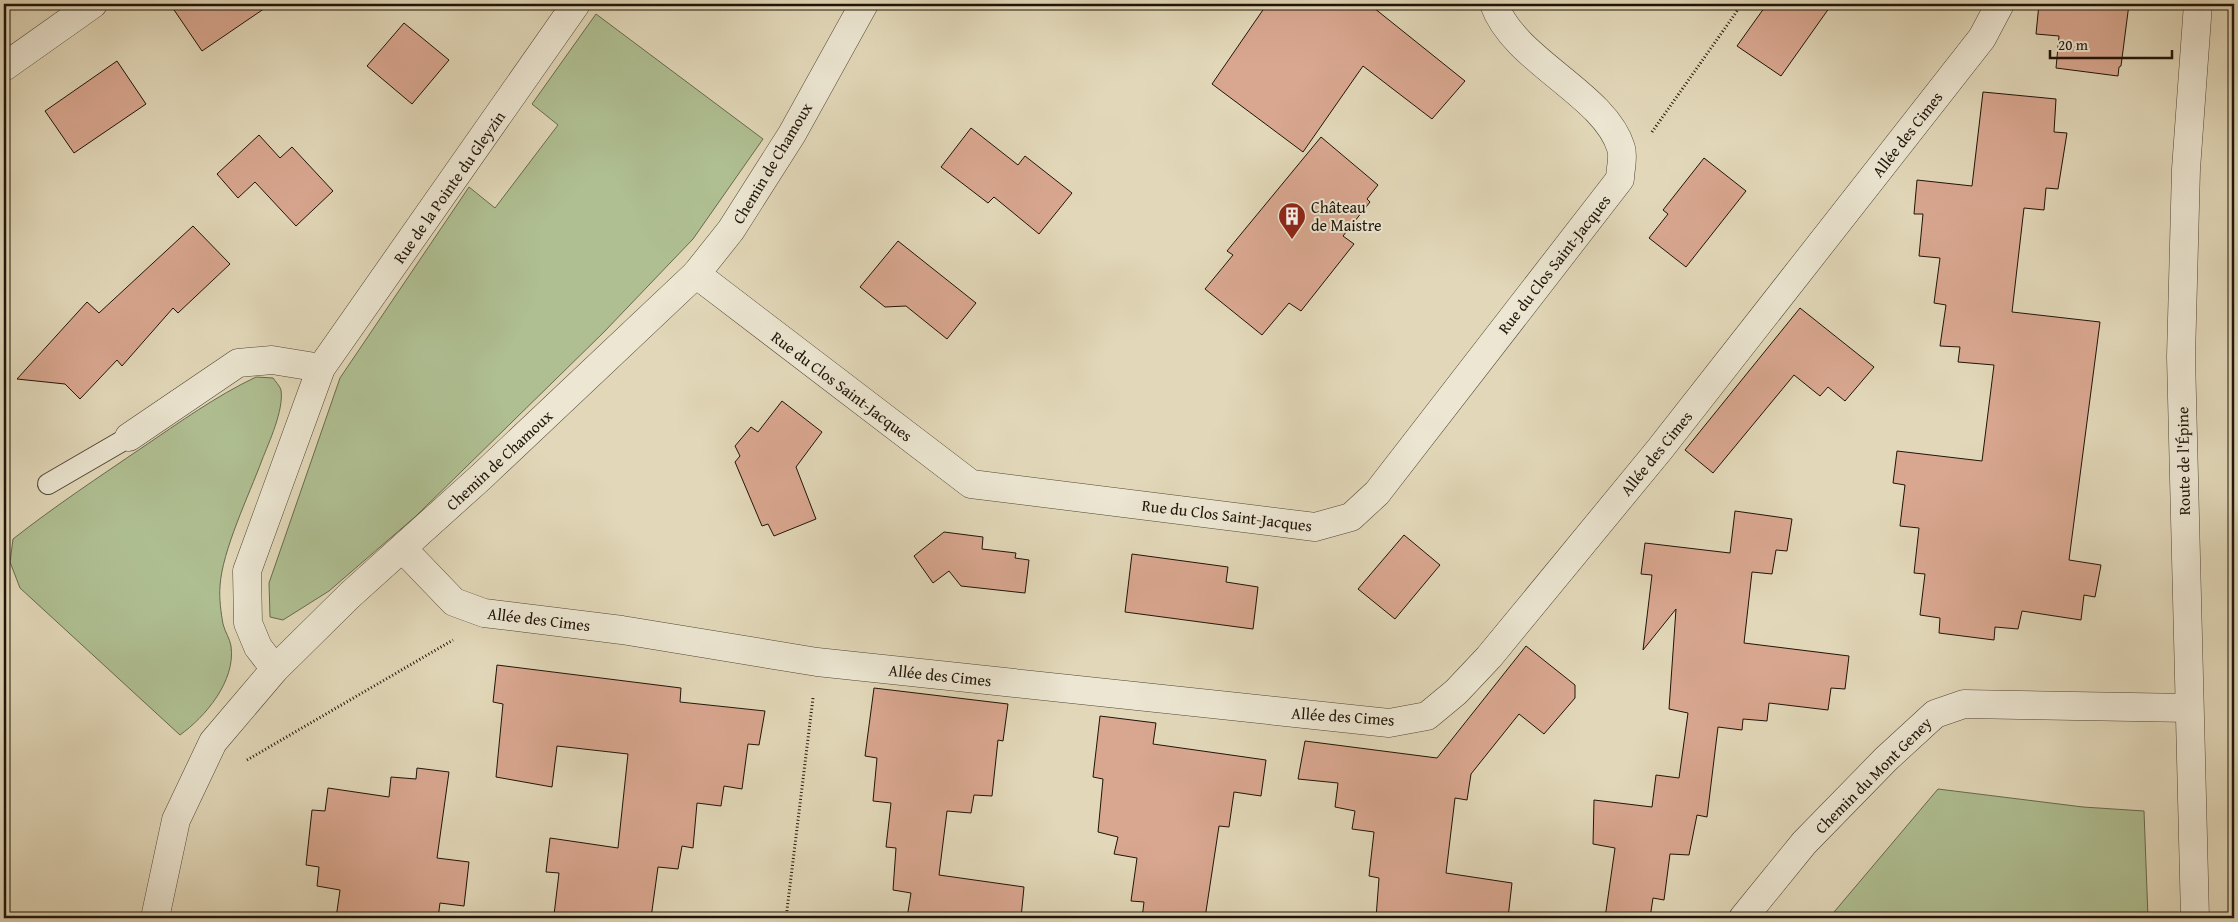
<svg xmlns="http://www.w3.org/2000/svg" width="2238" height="922" font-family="'Gentium Book Plus',serif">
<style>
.green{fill:#afbf92;stroke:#676a4d}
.building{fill:#d9a790;stroke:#1f1408}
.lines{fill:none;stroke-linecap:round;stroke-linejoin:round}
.service-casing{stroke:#504534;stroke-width:22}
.minor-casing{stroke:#504534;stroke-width:29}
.tertiary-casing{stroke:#504534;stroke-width:29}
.path{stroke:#1f1408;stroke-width:3;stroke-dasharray:1 2.5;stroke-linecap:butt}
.service{stroke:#ece6d2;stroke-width:20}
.minor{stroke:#ece6d2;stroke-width:28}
.tertiary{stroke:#ece6d2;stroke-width:28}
.labels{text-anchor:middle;stroke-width:4;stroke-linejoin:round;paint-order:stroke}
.street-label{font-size:16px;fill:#1f1408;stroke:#ece6d2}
.poi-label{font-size:16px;fill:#1f1408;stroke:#ece6d2;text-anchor:start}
</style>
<rect width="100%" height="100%" fill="#e2d8b9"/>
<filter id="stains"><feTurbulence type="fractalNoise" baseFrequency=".004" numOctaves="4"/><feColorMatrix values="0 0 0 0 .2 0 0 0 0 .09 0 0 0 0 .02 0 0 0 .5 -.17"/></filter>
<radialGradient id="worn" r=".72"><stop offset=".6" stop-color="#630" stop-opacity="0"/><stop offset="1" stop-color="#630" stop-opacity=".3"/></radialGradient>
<g class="green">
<polygon points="596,14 763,139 693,239 604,332 416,516 329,591 283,620 270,617 269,583 340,378 469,187 495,208 558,125 532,104"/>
<path d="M 256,377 L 273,378 C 275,381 280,386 281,390 C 284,410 269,442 262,460 C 249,495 222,551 220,586 C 219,598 221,613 223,624 C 225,632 230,639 231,646 C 236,681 205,717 180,735 L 20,588 L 10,562 L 13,539 C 55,506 99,477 143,447 C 180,422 216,396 256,377 Z"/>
<polygon points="1938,789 2083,807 2144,811 2148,918 1829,918"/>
</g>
<g class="building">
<polygon points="170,4 271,4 202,51"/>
<polygon points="1267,4 1369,4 1465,81 1432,119 1363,66 1303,152 1212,84"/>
<polygon points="1767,4 1832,4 1781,76 1737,46"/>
<polygon points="2039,4 2129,4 2121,66 2119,67 2118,76 2056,68 2059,36 2036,34"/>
<polygon points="404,23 449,60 412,104 367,66"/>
<polygon points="117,61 146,104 74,153 45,111"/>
<polygon points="1983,92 2056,99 2054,132 2067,133 2058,189 2046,188 2044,210 2024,208 2012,312 2100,322 2069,560 2101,565 2095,597 2084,595 2081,620 2022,611 2018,629 1995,627 1994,640 1939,633 1940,618 1920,615 1925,574 1914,573 1919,528 1900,526 1905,485 1893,483 1897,451 1982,461 1994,365 1958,362 1960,347 1940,346 1946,305 1934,303 1940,258 1919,256 1923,214 1914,214 1917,180 1972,186"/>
<polygon points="971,128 1018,165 1025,156 1072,193 1039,234 994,197 988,203 941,167"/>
<polygon points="259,135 280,158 292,147 333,191 296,226 255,182 238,198 217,174"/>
<polygon points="1321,137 1378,185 1367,199 1370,202 1343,236 1354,244 1301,311 1289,303 1262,335 1205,289 1233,255 1227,251"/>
<polygon points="1704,158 1746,191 1686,267 1649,238 1668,214 1663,210"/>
<polygon points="193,226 230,264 178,313 173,308 122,366 117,360 80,399 65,384 17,379 87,302 99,313"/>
<polygon points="898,241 976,303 947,339 906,306 885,307 860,287"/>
<polygon points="1800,308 1874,367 1845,401 1828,387 1820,396 1794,375 1713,473 1685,450"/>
<polygon points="782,401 822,432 796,467 816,519 774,536 768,524 762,526 735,462 740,456 735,446 751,427 758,432"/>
<polygon points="1735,511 1792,519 1787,551 1776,550 1772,574 1752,572 1744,643 1849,656 1845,689 1831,688 1828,710 1769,703 1767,721 1743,719 1742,730 1718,727 1707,817 1697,815 1689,855 1670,854 1664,900 1653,898 1650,918 1605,918 1615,848 1593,844 1594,800 1652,807 1656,775 1679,778 1688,713 1669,709 1676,609 1643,650 1652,575 1641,574 1645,543 1730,553"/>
<polygon points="944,532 983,537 982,549 1016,553 1015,558 1029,560 1025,593 961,586 949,571 933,583 914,556"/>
<polygon points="1404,535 1440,565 1395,619 1358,589"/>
<polygon points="1132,554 1228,567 1226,582 1258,587 1253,629 1125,612"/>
<polygon points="1526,646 1575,685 1575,698 1544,734 1519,714 1471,774 1467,800 1455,798 1446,873 1512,883 1508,918 1376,918 1379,878 1369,876 1374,832 1352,829 1355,811 1335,807 1338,783 1298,779 1305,741 1437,758"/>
<polygon points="497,665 681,688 680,702 765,711 759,745 748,744 742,789 724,786 721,806 697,803 693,848 682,846 678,869 658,867 651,918 574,918 554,915 559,873 546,872 550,838 618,848 628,754 557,746 552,787 496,777 503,704 493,702"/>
<polygon points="874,688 1008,704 1003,741 998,740 992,796 974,795 971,813 947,811 939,875 1024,887 1021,918 907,918 911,893 893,890 896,848 886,847 891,803 873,801 877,758 865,756"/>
<polygon points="1100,716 1156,723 1153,744 1266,760 1261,796 1234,792 1229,827 1219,826 1205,918 1142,918 1144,902 1131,901 1137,858 1114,854 1118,837 1098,832 1103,779 1093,777"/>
<polygon points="417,768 449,772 437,858 469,862 464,906 440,903 438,918 336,918 340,890 317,886 319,867 306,865 312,810 325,811 328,788 389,797 391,777 416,779"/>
</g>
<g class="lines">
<g class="service-casing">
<polyline id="service" points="48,484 129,437"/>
</g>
<g class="minor-casing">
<g id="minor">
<polyline points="4,67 93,4"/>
<path d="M 696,274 L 971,484 L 1315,527 L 1351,517 L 1377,493 L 1620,179 C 1620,170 1624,157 1621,148 C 1605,94 1514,61 1494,4"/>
<polyline points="129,437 238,363 272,360 321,368"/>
<polyline points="403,549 454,602 484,613 622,630 817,662 1389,723 1427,716 1456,692 1489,657 1660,449 1982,38 2000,4"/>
<polyline points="275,669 258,647 248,623 247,571 321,368 576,4"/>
<polyline points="155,918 176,820 213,742 275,669 350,595 481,477 696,274 731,230 792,134 864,4"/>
<polyline points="1743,918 1804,843 1886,759 1935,714 1964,704 2189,708"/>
</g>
</g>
<g class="tertiary-casing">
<polyline id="tertiary" points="2195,918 2181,357 2186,169 2198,4"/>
</g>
<g class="path">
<polyline points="1652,132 1742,4"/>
<polyline points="247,760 453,640"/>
<polyline points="786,918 813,698"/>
</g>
<use href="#service" class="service"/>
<use href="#minor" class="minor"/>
<use href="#tertiary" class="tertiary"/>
</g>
<defs>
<g id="building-pin" transform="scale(1.4375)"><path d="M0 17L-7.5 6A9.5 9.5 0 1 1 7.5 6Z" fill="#8f2418" stroke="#ece6d2"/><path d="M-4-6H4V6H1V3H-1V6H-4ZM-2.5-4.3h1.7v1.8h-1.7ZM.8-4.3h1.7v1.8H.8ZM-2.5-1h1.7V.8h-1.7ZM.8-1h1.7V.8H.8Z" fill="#fff"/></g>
</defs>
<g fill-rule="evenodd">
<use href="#building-pin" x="1292" y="216"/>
</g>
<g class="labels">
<g class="street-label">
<text transform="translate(1907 134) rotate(-52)" y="6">Allée des Cimes</text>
<text transform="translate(772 163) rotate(-59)" y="6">Chemin de Chamoux</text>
<text transform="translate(449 187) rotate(-55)" y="6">Rue de la Pointe du Gleyzin</text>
<text transform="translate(1554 264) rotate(-52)" y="6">Rue du Clos Saint-Jacques</text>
<text transform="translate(842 386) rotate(37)" y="6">Rue du Clos Saint-Jacques</text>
<text transform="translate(1656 453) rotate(-51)" y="6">Allée des Cimes</text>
<text transform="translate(499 460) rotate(-43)" y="6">Chemin de Chamoux</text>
<text transform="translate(2183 461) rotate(-91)" y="6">Route de l'Épine</text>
<text transform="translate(1227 515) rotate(7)" y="6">Rue du Clos Saint-Jacques</text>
<text transform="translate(539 619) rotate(7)" y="6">Allée des Cimes</text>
<text transform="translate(940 675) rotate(6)" y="6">Allée des Cimes</text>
<text transform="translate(1343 716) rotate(4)" y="6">Allée des Cimes</text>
<text transform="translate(1873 775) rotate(-45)" y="6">Chemin du Mont Geney</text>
</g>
<g class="poi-label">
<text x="1311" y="213">Château<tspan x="1311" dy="18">de Maistre</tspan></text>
</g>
</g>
<rect width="2238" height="922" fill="none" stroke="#e2d8b9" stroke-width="20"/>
<rect x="5" y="5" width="2228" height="912" fill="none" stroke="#1f1408" stroke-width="2.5"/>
<rect x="10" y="10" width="2218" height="902" fill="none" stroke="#1f1408"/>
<path d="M2050 50v8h122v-8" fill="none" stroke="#1f1408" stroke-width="2.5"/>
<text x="2058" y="50" font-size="15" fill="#1f1408" stroke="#ece6d2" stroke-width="4" paint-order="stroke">20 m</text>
<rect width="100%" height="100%" filter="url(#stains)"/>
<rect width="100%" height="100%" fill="url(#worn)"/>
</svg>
